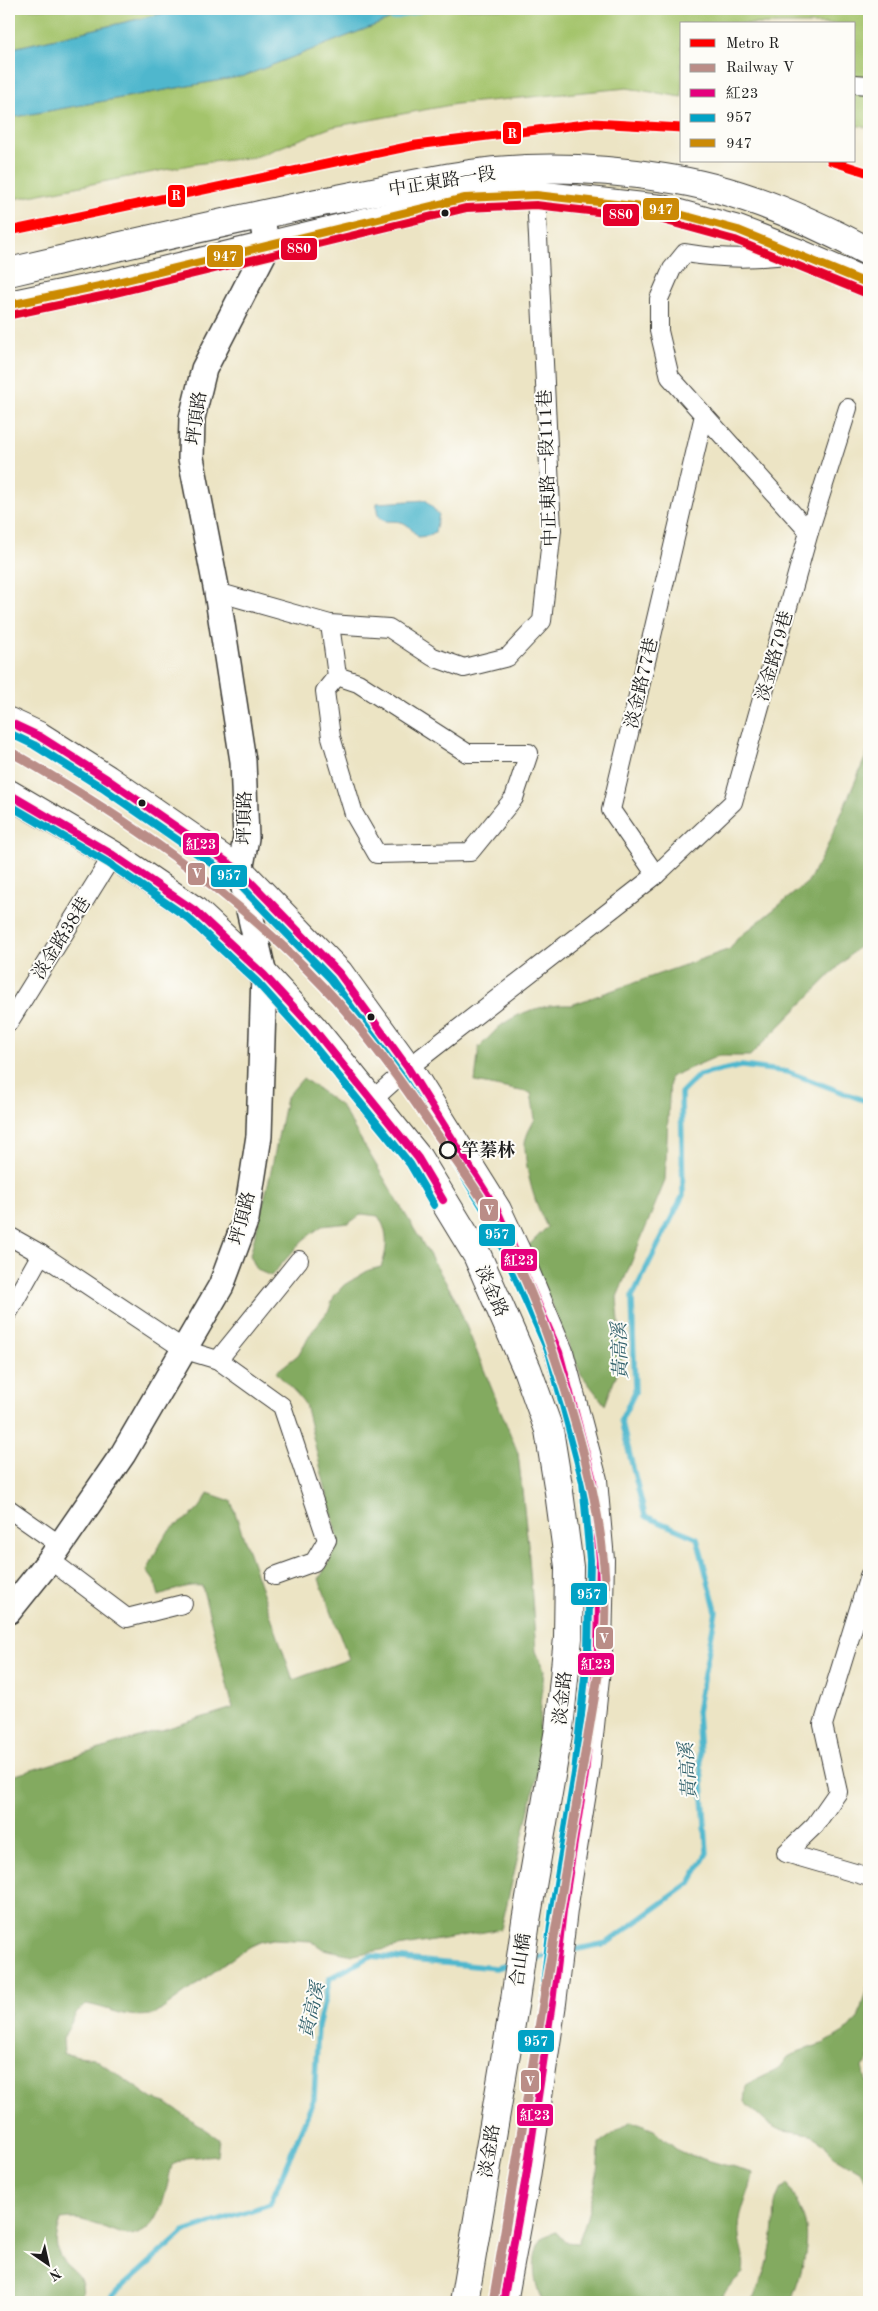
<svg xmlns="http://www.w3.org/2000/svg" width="878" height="2311" font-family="'Old Standard TT','Noto Serif TC',serif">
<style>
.green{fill:#a4c46c;stroke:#607044}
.forest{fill:#83aa60;stroke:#50633e}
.water{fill:#4fb7cd;stroke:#366a74}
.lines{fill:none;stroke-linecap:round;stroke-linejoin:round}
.stream{stroke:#4fb7cd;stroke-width:5.5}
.street-casing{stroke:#3b3a35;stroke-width:20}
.secondary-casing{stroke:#3b3a35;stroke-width:28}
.primary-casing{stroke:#3b3a35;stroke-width:30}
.street{stroke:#fff;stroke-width:18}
.secondary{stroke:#fff;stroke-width:25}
.primary{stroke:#fff;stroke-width:28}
.bus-1-casing{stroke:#fdfcf7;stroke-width:11}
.bus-2-casing{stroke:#fdfcf7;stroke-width:11}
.bus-3-casing{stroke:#fdfcf7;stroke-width:11}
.bus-4-casing{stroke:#fdfcf7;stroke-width:11}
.bus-1{stroke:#e5007d;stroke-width:8}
.bus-2{stroke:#01a2c5;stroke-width:8}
.bus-3{stroke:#cb8a06;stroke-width:8}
.bus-4{stroke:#e4002b;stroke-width:8}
.rail-1-casing{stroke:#fdfcf7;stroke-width:12}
.rail-1{stroke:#ba8d87;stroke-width:9}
.metro-1-casing{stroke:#fdfcf7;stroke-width:12}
.metro-1{stroke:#f00;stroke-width:9}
.bus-dot{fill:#1c1c1c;stroke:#fdfcf7;stroke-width:2}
.stop-dot{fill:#fdfcf7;stroke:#1c1c1c;stroke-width:2.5}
.labels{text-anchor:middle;stroke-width:4;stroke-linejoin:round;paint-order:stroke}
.street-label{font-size:18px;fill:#1c1c1c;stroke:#fdfcf7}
.stop-label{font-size:18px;font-weight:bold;fill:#1c1c1c;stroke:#fdfcf7;text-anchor:start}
.water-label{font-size:19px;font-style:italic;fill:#33626c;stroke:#fdfcf7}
.line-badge{stroke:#fdfcf7;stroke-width:2}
.badge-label{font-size:14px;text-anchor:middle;font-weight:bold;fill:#fff}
</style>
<rect width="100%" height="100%" fill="#fdfcf7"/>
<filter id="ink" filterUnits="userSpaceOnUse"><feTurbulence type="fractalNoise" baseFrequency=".02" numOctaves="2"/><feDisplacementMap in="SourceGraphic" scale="10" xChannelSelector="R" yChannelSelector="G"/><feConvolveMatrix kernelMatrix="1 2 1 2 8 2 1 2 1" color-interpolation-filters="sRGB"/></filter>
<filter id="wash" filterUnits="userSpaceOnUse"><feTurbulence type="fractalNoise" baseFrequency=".0096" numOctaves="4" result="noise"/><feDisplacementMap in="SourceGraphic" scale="20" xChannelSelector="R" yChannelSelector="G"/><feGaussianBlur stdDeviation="1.12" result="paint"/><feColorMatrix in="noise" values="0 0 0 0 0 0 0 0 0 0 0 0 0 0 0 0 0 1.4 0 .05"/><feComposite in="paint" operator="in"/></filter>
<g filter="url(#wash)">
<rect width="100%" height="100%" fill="#ece4c4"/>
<g class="green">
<polygon points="9,9 182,9 9,49"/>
<polygon points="417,9 869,9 869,128 854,125 854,24 682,24 682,97 627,88 456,104 332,127 255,157 195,164 9,200 9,118 244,76"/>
</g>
<g class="forest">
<path d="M 869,749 L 869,928 L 861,944 L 750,1056 L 718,1056 L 670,1077 L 665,1181 L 617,1297 L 622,1360 L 605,1405 L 581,1374 L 527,1247 L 547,1227 C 535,1204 526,1175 525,1148 C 524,1138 530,1128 535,1119 L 531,1093 L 475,1082 L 479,1047 C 486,1041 492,1034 498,1028 C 519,1011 545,1004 571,1005 L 730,949 L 737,939 L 808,882 L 827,847 Z"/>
<path d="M 303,1078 L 341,1106 L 454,1296 L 518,1453 L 528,1544 L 536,1651 L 544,1670 L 539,1730 L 541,1758 L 501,1929 L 353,1955 L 323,1949 L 311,1941 L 273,1939 L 260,1942 L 245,1949 L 156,2014 C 126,2020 114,2009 86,2004 L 76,2014 L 63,2038 L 64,2054 L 94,2058 L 153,2099 L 166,2103 L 219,2139 L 217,2155 L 186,2158 L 172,2165 C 166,2188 162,2231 133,2235 C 124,2236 111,2230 103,2227 C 87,2221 77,2217 61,2220 C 59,2228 55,2238 57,2247 C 60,2271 90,2269 81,2302 L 9,2302 L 9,1777 L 233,1708 L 202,1586 C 184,1584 175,1591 159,1596 L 155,1582 L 147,1571 C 152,1561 162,1536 170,1530 C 188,1516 198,1516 208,1493 L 231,1501 L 293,1680 L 349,1659 L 319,1579 L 339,1544 L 305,1404 C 296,1391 285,1383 276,1372 L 298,1355 L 313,1330 L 329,1310 L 334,1296 L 344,1285 L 369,1270 L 381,1267 C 388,1249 389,1232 378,1216 L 362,1214 L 349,1223 L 322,1226 L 303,1240 L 271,1276 L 257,1270 L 250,1255 L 270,1176 L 286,1098 Z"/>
<polygon points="869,1981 869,2060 863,2067 869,2094 869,2185 860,2172 833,2156 825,2144 811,2135 783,2131 767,2123 744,2102 746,2085 779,2069 788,2057 800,2051 825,2043 850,2028 858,2018"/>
<path d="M 631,2121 L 654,2130 L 676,2149 L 689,2155 L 753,2173 C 751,2192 739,2210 739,2230 C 738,2246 746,2254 743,2273 L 732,2283 L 717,2302 L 544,2302 C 533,2289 530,2252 542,2239 C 545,2235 552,2234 556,2232 L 565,2242 L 578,2243 C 590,2212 599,2177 599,2144 Z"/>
<path d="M 788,2184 C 793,2197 802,2210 805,2223 C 811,2247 799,2280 791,2302 L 750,2302 C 764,2284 772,2249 774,2225 C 775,2215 773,2205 778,2195 C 779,2190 785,2187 788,2184 Z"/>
</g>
<g class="water">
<polygon points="182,9 417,9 244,76 9,118 9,49"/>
<path d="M 426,500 L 439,515 L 435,532 L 428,536 L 418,537 C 414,533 411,528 407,525 C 395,515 375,532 377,503 Z"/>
</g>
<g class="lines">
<g class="stream">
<polyline points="392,18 426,9"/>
<polyline points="564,1952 607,1943 690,1883 707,1853 697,1712 716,1611 697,1538 645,1516 621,1420 635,1392 632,1297 683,1195 681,1093 699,1075 742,1066 788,1072 863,1100 869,1099"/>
<polyline points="528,1961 550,1955"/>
<polyline points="109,2302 112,2296 184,2232 270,2204 314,2099 318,2026 330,1978 371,1956 496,1968 511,1964"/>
</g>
</g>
</g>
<g filter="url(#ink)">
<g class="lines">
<g class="street-casing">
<g id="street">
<polyline points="854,84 869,85"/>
<polyline points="704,415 809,532"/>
<polyline points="217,592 330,624 389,628 433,657 464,668 508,657 542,621 552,530 536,195"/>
<polyline points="330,624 337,676 325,691 331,737 354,814 377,854 470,852 514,798 529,753 467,753 358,683 337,676"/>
<polyline points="656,875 733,802 809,532 848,408"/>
<polyline points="9,1022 113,855"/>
<path d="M 370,1102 L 408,1068 L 656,875 L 611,810 L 704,415 L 670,377 L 659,331 L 659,299 L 672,269 L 685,253 C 720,259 757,259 793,254"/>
<polyline points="9,1236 41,1254 185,1350 218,1360 282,1406 327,1540 314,1562 275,1576"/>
<polyline points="9,1311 41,1254"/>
<polyline points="218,1360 299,1260"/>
<polyline points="9,1509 60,1545"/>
<polyline points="50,1560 127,1618 183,1604"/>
<polyline points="869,1576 823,1725 838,1792 815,1825 786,1853 869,1877"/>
</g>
</g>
<g class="secondary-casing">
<polyline id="secondary" points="9,1611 50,1560 123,1454 221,1286 246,1219 259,1136 264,975 240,871 246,838 243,761 217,592 191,458 192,418 204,369 267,247 261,214"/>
</g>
<g class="primary-casing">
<g id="primary">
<path d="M 9,272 C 111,248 214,224 317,203 C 368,193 419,182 470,174 C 534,165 602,168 665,178 C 737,188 806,218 869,252"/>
<polyline points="9,305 109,284 465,198 536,195 661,209 738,230 798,253 869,284"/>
<polyline points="9,722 39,736 107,779 240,871 339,973 408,1068 497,1210 522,1264 559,1352 593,1480 600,1560 598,1649 585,1774 563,1910 552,2003 526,2177 503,2302"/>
<polyline points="9,794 113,855 194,910 264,975 313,1028 418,1158 477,1255 527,1369 549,1430 559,1492 569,1567 568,1638 559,1729 526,1921 515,2000 464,2302"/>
</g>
</g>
<use href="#street" class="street"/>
<use href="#secondary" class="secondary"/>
<use href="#primary" class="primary"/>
<g class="bus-1-casing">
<g id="bus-1">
<polyline points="9,722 39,736 107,779 240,871 339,973 408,1068 497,1210 559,1352 593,1480 600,1560 598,1649 585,1774 563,1910 552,2003 526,2177 503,2302"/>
<polyline points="9,794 113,855 194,910 264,975 313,1028 418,1158 443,1200"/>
</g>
</g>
<g class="bus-2-casing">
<g id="bus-2">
<polyline points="9,733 34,745 101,787 234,879 331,979 400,1074 488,1215 550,1355 583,1482 590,1560 588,1648 575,1773 553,1908 542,2002 516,2175 493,2300"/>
<polyline points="9,805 108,863 188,918 257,982 305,1035 410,1164 434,1205"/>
</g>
</g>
<g class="bus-3-casing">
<polyline id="bus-3" points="9,305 109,284 465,198 536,195 661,209 738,230 869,284"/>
</g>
<g class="bus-4-casing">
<polyline id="bus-4" points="11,315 111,294 466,208 536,205 659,219 735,240 865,293"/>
</g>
<use href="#bus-1" class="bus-1"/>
<use href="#bus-2" class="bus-2"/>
<use href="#bus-3" class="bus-3"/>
<use href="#bus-4" class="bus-4"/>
<g class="rail-1-casing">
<path id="rail-1" d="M 9,751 C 123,816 232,890 323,986 C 364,1029 399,1078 432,1127 C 458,1164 485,1200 506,1240 C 533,1291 552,1347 569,1402 C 592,1478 610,1554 605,1634 L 493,2302"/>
</g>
<use href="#rail-1" class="rail-1"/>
<g class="metro-1-casing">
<g id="metro-1">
<polyline points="831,161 869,173"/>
<polyline points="9,231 416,145 593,123 682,128"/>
</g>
</g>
<use href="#metro-1" class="metro-1"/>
</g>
</g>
<g class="bus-dot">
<circle cx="445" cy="213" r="4.5"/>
<circle cx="142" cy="803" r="4.5"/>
<circle cx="371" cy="1017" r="4.5"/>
</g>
<circle class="stop-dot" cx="448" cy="1150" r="8"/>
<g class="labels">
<g class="street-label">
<text transform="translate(442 181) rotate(-9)" y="6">中正東路一段</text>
<text transform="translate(196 418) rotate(-82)" y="6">坪頂路</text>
<text transform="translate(547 468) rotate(-92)" y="6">中正東路一段111巷</text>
<text transform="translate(774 656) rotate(-74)" y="6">淡金路79巷</text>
<text transform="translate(641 683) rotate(-77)" y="6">淡金路77巷</text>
<text transform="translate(244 818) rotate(-89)" y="6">坪頂路</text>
<text transform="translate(61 938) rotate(-58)" y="6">淡金路38巷</text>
<text transform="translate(242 1218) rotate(-75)" y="6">坪頂路</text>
<text transform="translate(492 1291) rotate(66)" y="6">淡金路</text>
<text transform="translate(562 1698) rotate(-84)" y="6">淡金路</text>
<text transform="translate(520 1960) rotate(-82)" y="6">合山橋</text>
<text transform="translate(489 2151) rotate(-81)" y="6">淡金路</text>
</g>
<g class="stop-label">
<text x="461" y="1156">竿蓁林</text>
</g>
<g class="water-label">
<text transform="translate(619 1351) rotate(-92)" y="7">黃高溪</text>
<text transform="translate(687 1771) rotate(-94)" y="7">黃高溪</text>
<text transform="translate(311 2010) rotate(-77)" y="7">黃高溪</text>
</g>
</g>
<g class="line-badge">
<rect x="502" y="121" width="20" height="24" rx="5" fill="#f00"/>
<rect x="167" y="184" width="19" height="24" rx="5" fill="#f00"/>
<rect x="642" y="197" width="38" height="24" rx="5" fill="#cb8a06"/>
<rect x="602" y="203" width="38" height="24" rx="5" fill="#e4002b"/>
<rect x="280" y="237" width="38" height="24" rx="5" fill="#e4002b"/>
<rect x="206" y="244" width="38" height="24" rx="5" fill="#cb8a06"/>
<rect x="182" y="832" width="38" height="24" rx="5" fill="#e5007d"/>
<rect x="187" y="862" width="19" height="24" rx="5" fill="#ba8d87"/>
<rect x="210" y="864" width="38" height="24" rx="5" fill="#01a2c5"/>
<rect x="479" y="1198" width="20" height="24" rx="5" fill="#ba8d87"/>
<rect x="478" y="1223" width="38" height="24" rx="5" fill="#01a2c5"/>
<rect x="500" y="1248" width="38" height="24" rx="5" fill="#e5007d"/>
<rect x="570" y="1582" width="38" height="24" rx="5" fill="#01a2c5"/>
<rect x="595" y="1626" width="19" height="24" rx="5" fill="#ba8d87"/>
<rect x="577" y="1652" width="38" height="24" rx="5" fill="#e5007d"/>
<rect x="517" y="2029" width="38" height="24" rx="5" fill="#01a2c5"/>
<rect x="520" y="2069" width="20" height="24" rx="5" fill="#ba8d87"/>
<rect x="516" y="2103" width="38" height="24" rx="5" fill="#e5007d"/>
</g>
<g class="badge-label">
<text x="512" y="138">R</text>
<text x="176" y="200">R</text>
<text x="661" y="214">947</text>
<text x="621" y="219">880</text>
<text x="299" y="253">880</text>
<text x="225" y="261">947</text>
<text x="201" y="849">紅23</text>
<text x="197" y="878">V</text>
<text x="229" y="880">957</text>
<text x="489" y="1215">V</text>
<text x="497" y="1239">957</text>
<text x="519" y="1265">紅23</text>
<text x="589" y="1599">957</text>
<text x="604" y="1643">V</text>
<text x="596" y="1669">紅23</text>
<text x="536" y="2046">957</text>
<text x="530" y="2086">V</text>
<text x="535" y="2120">紅23</text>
</g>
<rect width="878" height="2311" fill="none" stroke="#fdfcf7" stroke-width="30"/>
<rect x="680" y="22" width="175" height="140" fill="#fdfcf7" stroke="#a3a29f"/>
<rect x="690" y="39" width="25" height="8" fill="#ff0000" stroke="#a3a29f"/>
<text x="726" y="48" font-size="15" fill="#1c1c1c">Metro R</text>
<rect x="690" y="64" width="25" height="8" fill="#ba8d87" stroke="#a3a29f"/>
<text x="726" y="72" font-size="15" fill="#1c1c1c">Railway V</text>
<rect x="690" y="89" width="25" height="8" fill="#e5007d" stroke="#a3a29f"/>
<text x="726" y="98" font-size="15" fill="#1c1c1c">紅23</text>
<rect x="690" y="114" width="25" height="8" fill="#01a2c5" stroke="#a3a29f"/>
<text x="726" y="122" font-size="15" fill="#1c1c1c">957</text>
<rect x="690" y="139" width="25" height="8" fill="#cb8a06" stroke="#a3a29f"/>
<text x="726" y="148" font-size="15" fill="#1c1c1c">947</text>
<g transform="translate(48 2264) rotate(146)" stroke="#fdfcf7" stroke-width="4" paint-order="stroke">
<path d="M0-4L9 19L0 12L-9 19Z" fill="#1c1c1c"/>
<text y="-8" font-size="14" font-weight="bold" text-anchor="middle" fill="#1c1c1c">N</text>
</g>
</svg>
